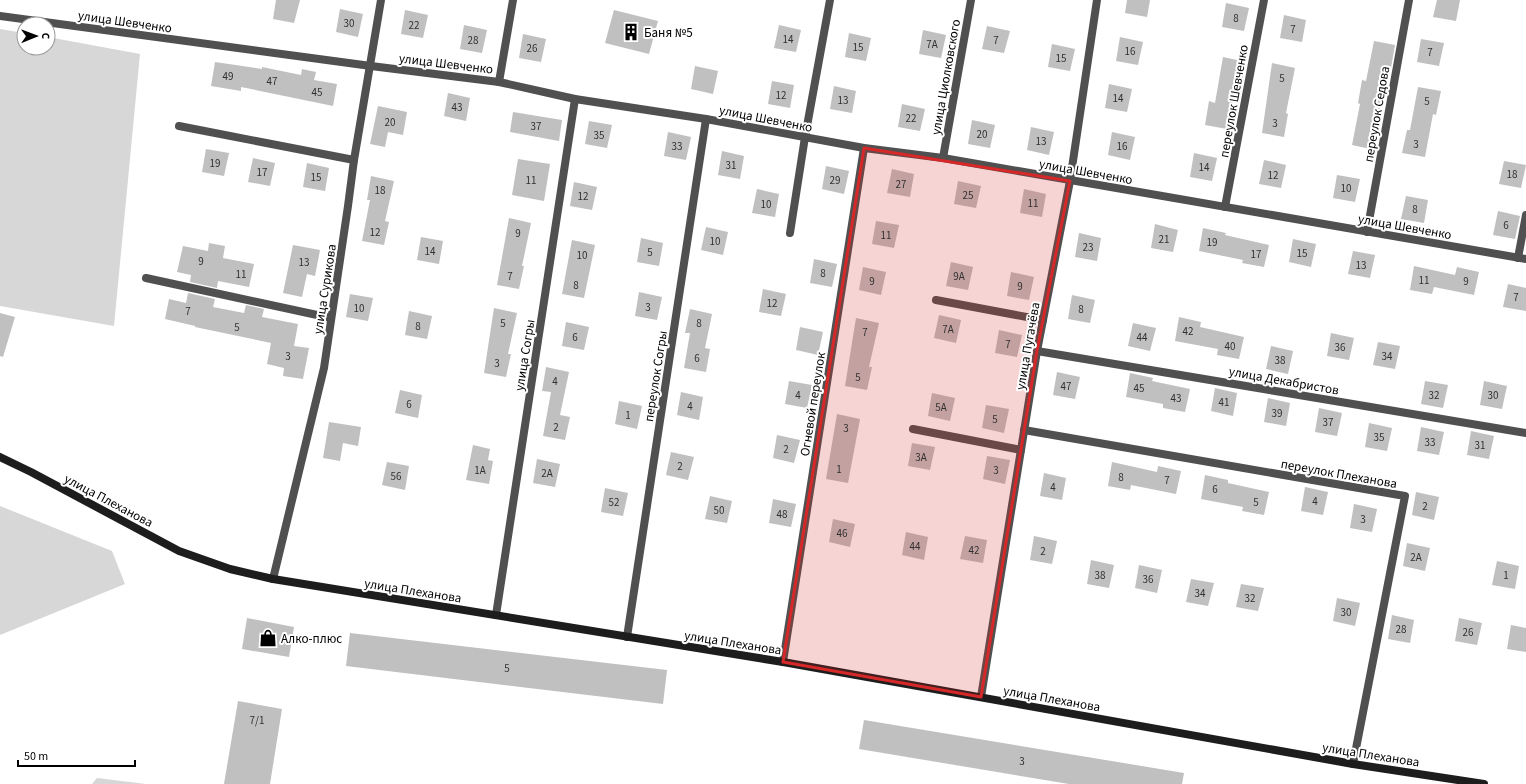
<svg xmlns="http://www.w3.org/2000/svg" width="1526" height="784" font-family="'Source Sans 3',sans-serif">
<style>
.green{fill:#d7d7d7}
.building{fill:#c0c0c0}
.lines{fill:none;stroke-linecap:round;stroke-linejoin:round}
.minor{stroke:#505050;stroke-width:8}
.secondary{stroke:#1d1d1d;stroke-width:8}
.marked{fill:#d62828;fill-opacity:0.2;stroke:#d62828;stroke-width:3;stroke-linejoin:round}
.labels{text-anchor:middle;stroke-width:4;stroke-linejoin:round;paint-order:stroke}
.number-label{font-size:11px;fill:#303030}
.street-label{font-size:13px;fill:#000;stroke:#fff}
.poi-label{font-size:13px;fill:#000;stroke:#fff;text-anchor:start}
</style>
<rect width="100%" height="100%" fill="#fff"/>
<g class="green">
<polygon points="0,29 24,33 24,48 48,48 48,37 140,54 114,326 0,306"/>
<polygon points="0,506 112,551 125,584 0,635"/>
<polygon points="97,778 146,784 92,784"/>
</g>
<g class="building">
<polygon points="276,0 300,0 294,23 273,19"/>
<polygon points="1127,0 1150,0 1147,17 1125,13"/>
<polygon points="1437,0 1460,0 1456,21 1433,17"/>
<polygon points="1226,3 1249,8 1244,31 1222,27"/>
<polygon points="340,9 363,14 358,37 336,32"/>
<polygon points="405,10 428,15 423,38 401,34"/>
<polygon points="614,10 658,21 649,54 605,43"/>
<polygon points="1284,15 1306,20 1302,42 1280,38"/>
<polygon points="464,25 487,30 482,53 460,49"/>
<polygon points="779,25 801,30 796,52 774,48"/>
<polygon points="987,26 1010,31 1004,53 982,49"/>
<polygon points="923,30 946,35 941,58 919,54"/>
<polygon points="849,33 871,38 866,61 845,57"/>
<polygon points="523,34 546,39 541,62 519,58"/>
<polygon points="1120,37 1143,42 1138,65 1116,61"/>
<polygon points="1421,39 1444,43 1439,66 1417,62"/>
<polygon points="1374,41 1395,45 1391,68 1388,68 1377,126 1379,126 1375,150 1352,145 1360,104 1358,103 1362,80 1366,81"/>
<polygon points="1052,44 1075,49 1070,71 1048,67"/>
<polygon points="1223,57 1246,62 1241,85 1237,84 1227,129 1205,125 1209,101 1215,103"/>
<polygon points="215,62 262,69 262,67 301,75 302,69 316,72 314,80 337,84 333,106 241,87 241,91 211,86"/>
<polygon points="1272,63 1295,68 1286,113 1288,114 1284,137 1262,133"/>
<polygon points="695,66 718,71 713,94 691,89"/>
<polygon points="772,81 794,85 790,108 768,104"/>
<polygon points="1109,84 1132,89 1127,112 1105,108"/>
<polygon points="834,86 856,91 852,113 830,109"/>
<polygon points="1418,87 1441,91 1436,115 1433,114 1425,157 1402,153 1407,130 1410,130"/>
<polygon points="448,93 470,98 466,121 444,116"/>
<polygon points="902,104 925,109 920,131 898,127"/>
<polygon points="378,106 407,112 403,135 388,132 385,147 370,144"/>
<polygon points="513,112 562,120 559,141 510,132"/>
<polygon points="972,120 995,125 990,148 968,144"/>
<polygon points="589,121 612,125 607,148 585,144"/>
<polygon points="1031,127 1054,132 1049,155 1027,150"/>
<polygon points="668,132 691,137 686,160 664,156"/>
<polygon points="1112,132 1135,137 1130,160 1108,155"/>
<polygon points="206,149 229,153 224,176 202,172"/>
<polygon points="722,151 744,156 740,179 718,175"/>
<polygon points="1194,153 1217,158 1212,181 1190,177"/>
<polygon points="253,158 275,163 270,186 248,182"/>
<polygon points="518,159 550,164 544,201 512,195"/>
<polygon points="1264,160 1286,165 1281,188 1259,184"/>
<polygon points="1504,161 1526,165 1521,188 1499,184"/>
<polygon points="307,163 329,168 325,191 303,187"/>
<polygon points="826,166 849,171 844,194 822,189"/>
<polygon points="892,169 914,174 910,197 887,193"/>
<polygon points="1337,175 1360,179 1355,202 1333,198"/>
<polygon points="371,176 394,181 385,221 389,222 384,245 362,241 370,200 367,200"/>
<polygon points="958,181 981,186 976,208 954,204"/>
<polygon points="574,182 597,187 592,210 570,206"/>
<polygon points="757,189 779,194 775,217 752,213"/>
<polygon points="1024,189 1046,194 1042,217 1020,213"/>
<polygon points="1406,196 1428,200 1424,223 1401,219"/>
<polygon points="1498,211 1520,216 1515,239 1493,235"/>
<polygon points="509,218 531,223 522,266 524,266 519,289 497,285"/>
<polygon points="876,221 899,225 894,248 872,244"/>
<polygon points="1155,224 1178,230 1173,252 1151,248"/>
<polygon points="706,227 728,232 723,255 701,250"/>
<polygon points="1203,228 1226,233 1225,235 1269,245 1264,267 1242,263 1243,260 1199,251"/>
<polygon points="1079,233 1101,238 1097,261 1075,257"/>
<polygon points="421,237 443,241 439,264 417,260"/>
<polygon points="641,238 663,243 659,266 637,262"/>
<polygon points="1293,239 1316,244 1311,267 1289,262"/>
<polygon points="572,240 595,245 584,298 562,294"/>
<polygon points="209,243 225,246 223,258 254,264 249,287 218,281 217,288 190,282 191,275 177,272 183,246 208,251"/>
<polygon points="293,245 320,250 315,276 307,274 302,297 283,293"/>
<polygon points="1353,251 1375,255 1370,278 1348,274"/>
<polygon points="814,259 837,264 832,287 810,283"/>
<polygon points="951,262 973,267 968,290 946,286"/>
<polygon points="1414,266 1455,275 1457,267 1479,272 1474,295 1434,287 1432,294 1410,290"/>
<polygon points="863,267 886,272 881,295 859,290"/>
<polygon points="1011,272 1034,277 1029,300 1007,296"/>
<polygon points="1508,284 1526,288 1526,311 1503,307"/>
<polygon points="763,289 786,294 781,316 759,312"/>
<polygon points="639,292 662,297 657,320 635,316"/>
<polygon points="188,293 215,299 213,307 244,313 246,305 264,309 262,317 298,324 294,346 309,348 303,379 283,376 284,368 267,364 271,343 195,327 195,326 165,319 169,299 186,303"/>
<polygon points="350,294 373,298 368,321 346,317"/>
<polygon points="1072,295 1095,300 1090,323 1068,319"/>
<polygon points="494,308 517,313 508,354 511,354 506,377 484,373"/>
<polygon points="690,309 712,314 705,348 710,349 706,372 684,368 690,333 685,333"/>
<polygon points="409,311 432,316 427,339 405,335"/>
<polygon points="0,313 15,317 3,357 0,356"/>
<polygon points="939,315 961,320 956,343 934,338"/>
<polygon points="1179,317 1201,322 1200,327 1244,337 1239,359 1217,355 1218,349 1175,341"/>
<polygon points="856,318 879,323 869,367 872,367 867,390 845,386"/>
<polygon points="566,322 589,327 584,350 562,346"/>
<polygon points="1133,323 1156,328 1150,351 1128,346"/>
<polygon points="800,327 823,332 818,355 796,350"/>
<polygon points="999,330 1022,335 1017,357 995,353"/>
<polygon points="1331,333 1354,338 1349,360 1327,356"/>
<polygon points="1378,342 1400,346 1395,369 1373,365"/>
<polygon points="1271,346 1293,351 1288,374 1266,369"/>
<polygon points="546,367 569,372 560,415 570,417 565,440 543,436 551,392 542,391"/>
<polygon points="1057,372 1080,377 1075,399 1053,395"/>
<polygon points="1130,373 1153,378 1152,381 1190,389 1185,412 1163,408 1163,404 1126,397"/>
<polygon points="789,381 812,385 807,408 785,404"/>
<polygon points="1425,381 1448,385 1443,408 1421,404"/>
<polygon points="1484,381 1507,386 1502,409 1480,405"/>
<polygon points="1215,388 1237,393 1233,416 1211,411"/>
<polygon points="400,390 422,395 418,418 395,413"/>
<polygon points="681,392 703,397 699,420 677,415"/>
<polygon points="932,393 955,398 950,421 928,416"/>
<polygon points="1268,398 1290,403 1286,426 1264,422"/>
<polygon points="619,401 642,406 637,429 615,424"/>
<polygon points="986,405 1009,409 1004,433 982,428"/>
<polygon points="1319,408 1342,413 1337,436 1315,432"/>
<polygon points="837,414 860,419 848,483 826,479"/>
<polygon points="329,422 361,427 358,446 343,443 340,461 323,458"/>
<polygon points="1369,423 1392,428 1387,451 1365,447"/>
<polygon points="1421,427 1444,432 1439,455 1417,451"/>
<polygon points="1471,431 1494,436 1489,459 1467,455"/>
<polygon points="777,435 800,440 794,463 773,458"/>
<polygon points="912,443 935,447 930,470 908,466"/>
<polygon points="473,445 490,449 488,460 493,461 489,484 466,480"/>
<polygon points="671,452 694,457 688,480 666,475"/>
<polygon points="987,456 1010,460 1005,484 983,479"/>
<polygon points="537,459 560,464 555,487 533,483"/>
<polygon points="387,462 409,466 405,490 382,485"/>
<polygon points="1112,462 1157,472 1158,466 1181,471 1176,494 1131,485 1130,490 1108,486"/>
<polygon points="1044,473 1066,478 1062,500 1040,496"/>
<polygon points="1205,475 1228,480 1228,483 1269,492 1264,515 1242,511 1243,507 1201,499"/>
<polygon points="1305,487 1328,492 1323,515 1301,511"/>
<polygon points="605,488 628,493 623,516 601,512"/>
<polygon points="1416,492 1439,497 1434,520 1412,515"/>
<polygon points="710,496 732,501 727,523 705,519"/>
<polygon points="773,499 796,504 791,527 769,523"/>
<polygon points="1354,504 1377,509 1372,532 1350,528"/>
<polygon points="833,519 855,524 850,547 829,542"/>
<polygon points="906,532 928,537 924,560 902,555"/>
<polygon points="965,536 987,540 983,563 960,559"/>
<polygon points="1034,536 1057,541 1052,564 1030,560"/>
<polygon points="1407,543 1430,548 1425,571 1403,566"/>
<polygon points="1091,560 1114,565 1109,588 1087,584"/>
<polygon points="1497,561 1519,566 1515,589 1492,585"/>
<polygon points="1139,565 1162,570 1157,593 1135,588"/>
<polygon points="1191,579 1214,583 1208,606 1186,602"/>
<polygon points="1241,584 1264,588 1258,611 1236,607"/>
<polygon points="1337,598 1360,603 1355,626 1333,621"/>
<polygon points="1392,615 1414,620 1410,643 1388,639"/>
<polygon points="247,618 294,627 289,657 242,649"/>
<polygon points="1459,618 1482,623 1477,645 1455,641"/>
<polygon points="1511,625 1526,628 1526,652 1507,649"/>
<polygon points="350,633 667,670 663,704 346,666"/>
<polygon points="238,701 282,709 270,784 224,784"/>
<polygon points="864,720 1184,773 1182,784 1069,784 859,749"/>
</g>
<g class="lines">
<g class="minor">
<polyline points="0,16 371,66 499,82 575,99 706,119 864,148 943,158 1526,259"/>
<polyline points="499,82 513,0"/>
<polyline points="179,126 354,160"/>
<polyline points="943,158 971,0"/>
<polyline points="1225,207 1264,0"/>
<polyline points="1367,232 1409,0"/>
<polyline points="790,233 805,137 830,0"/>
<polyline points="1518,258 1526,215"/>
<polyline points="146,278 331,318"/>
<polyline points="936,300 1043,320"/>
<polyline points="1037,351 1526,433"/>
<polyline points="913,429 1021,450"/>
<polyline points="1024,430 1405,496 1353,764"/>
<polyline points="273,579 324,368 348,206 354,160 381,0"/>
<polyline points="496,615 575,99"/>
<polyline points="627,637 706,119"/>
<polyline points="783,662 864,148"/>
<polyline points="981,697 1037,351 1070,181 1097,0"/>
</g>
<polyline class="secondary" points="0,457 31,472 179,551 230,569 273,579 783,662 1353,764 1484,784"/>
</g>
<path class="marked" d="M 864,148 L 1070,181 L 1037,351 L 981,697 L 783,662 Z"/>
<defs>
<g id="building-bare" transform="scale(1.38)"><path d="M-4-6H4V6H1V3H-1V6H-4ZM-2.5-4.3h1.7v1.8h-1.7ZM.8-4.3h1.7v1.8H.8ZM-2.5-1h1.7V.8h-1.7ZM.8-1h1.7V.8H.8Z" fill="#000" stroke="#fff" stroke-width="2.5" paint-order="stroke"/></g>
<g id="shop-bare" transform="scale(1.38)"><path d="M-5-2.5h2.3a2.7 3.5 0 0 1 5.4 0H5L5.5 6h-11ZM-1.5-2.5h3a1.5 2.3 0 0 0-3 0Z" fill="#000" stroke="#fff" stroke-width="2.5" paint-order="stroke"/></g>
</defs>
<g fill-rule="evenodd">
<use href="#building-bare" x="631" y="32"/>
<use href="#shop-bare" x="268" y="638"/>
</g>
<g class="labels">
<g class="number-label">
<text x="1236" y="22">8</text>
<text x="349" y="27">30</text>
<text x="414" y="29">22</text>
<text x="1293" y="33">7</text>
<text x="788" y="43">14</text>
<text x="473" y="44">28</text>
<text x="996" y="44">7</text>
<text x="932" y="48">7А</text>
<text x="858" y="51">15</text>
<text x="532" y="52">26</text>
<text x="1130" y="55">16</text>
<text x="1430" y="56">7</text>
<text x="1061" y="62">15</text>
<text x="228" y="80">49</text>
<text x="1282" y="82">5</text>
<text x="272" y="85">47</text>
<text x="317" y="96">45</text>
<text x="781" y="99">12</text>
<text x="1118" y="102">14</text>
<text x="843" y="104">13</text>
<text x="1427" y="105">5</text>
<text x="457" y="111">43</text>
<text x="911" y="122">22</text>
<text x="390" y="126">20</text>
<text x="1275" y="127">3</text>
<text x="536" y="130">37</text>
<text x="982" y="138">20</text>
<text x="599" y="139">35</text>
<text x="1041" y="145">13</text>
<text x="1416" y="148">3</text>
<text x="677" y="150">33</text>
<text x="1122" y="150">16</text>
<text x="215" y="167">19</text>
<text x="731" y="169">31</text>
<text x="1204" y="171">14</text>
<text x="262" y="176">17</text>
<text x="1512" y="178">18</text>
<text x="1273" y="179">12</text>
<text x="316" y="181">15</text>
<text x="531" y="184">11</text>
<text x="835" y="184">29</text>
<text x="901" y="188">27</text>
<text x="1346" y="192">10</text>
<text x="380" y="194">18</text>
<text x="968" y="199">25</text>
<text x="583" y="200">12</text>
<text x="1033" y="207">11</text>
<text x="766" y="208">10</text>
<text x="1415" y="213">8</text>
<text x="1506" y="229">6</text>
<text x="375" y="236">12</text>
<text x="518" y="237">9</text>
<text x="886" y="239">11</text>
<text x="1164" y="243">21</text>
<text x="715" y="245">10</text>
<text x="1212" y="246">19</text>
<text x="1088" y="251">23</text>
<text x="430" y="255">14</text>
<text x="650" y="256">5</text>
<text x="1302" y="257">15</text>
<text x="1256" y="258">17</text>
<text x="582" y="259">10</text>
<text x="201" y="265">9</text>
<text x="304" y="266">13</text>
<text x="1361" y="269">13</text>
<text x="823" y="277">8</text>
<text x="241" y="278">11</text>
<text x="510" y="280">7</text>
<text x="959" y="280">9А</text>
<text x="1424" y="284">11</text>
<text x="872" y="285">9</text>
<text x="1466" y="285">9</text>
<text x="576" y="289">8</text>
<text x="1020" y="290">9</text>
<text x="1516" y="301">7</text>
<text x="772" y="307">12</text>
<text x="648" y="311">3</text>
<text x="359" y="312">10</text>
<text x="1081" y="313">8</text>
<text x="188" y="315">7</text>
<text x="503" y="327">5</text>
<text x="699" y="327">8</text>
<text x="418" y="330">8</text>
<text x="237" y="331">5</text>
<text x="948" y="333">7А</text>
<text x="1188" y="335">42</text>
<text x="865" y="336">7</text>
<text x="575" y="341">6</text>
<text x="1142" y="341">44</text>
<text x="1008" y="348">7</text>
<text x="1230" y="350">40</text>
<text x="1340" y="351">36</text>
<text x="288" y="360">3</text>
<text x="1387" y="360">34</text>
<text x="697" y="362">6</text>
<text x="1280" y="364">38</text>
<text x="497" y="367">3</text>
<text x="858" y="381">5</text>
<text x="555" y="385">4</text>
<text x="1066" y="390">47</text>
<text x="1139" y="392">45</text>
<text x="798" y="399">4</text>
<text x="1434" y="399">32</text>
<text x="1493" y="399">30</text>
<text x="1176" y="402">43</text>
<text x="1224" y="406">41</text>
<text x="409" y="408">6</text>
<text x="690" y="410">4</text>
<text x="941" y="411">5А</text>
<text x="1277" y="417">39</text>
<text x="628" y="419">1</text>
<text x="995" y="423">5</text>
<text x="1328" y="426">37</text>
<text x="556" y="431">2</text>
<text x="846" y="432">3</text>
<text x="1379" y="441">35</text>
<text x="1430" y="446">33</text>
<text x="1480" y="449">31</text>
<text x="786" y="453">2</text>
<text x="921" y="461">3А</text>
<text x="680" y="470">2</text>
<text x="839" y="473">1</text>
<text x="480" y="474">1А</text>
<text x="996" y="474">3</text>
<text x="547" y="477">2А</text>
<text x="396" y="480">56</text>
<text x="1121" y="481">8</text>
<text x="1167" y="484">7</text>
<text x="1053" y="491">4</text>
<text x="1215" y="493">6</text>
<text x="1315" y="505">4</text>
<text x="614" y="506">52</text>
<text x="1256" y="506">5</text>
<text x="1425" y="510">2</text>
<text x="719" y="514">50</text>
<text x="782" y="518">48</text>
<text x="1363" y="523">3</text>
<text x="842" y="537">46</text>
<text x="915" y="550">44</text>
<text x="974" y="554">42</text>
<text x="1043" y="555">2</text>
<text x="1416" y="561">2А</text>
<text x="1100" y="579">38</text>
<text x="1506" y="579">1</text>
<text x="1148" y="583">36</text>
<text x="1200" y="597">34</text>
<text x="1250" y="602">32</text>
<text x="1346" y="616">30</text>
<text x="1401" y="633">28</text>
<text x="1468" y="636">26</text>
<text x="507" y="672">5</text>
<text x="257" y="724">7/1</text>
<text x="1022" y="765">3</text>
</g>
<g class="street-label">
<text transform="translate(125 21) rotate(8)" y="5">улица Шевченко</text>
<text transform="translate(446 63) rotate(7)" y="5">улица Шевченко</text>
<text transform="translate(945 77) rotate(-80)" y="5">улица Циолковского</text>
<text transform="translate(1233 101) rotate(-80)" y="5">переулок Шевченко</text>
<text transform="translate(1376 114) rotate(-80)" y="5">переулок Седова</text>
<text transform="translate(766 118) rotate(11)" y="5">улица Шевченко</text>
<text transform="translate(1086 171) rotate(10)" y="5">улица Шевченко</text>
<text transform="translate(1405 226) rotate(10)" y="5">улица Шевченко</text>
<text transform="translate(324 289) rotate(-81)" y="5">улица Сурикова</text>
<text transform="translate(1027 346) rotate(-80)" y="5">улица Пугачёва</text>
<text transform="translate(524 355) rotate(-81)" y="5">улица Согры</text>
<text transform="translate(655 376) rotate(-81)" y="5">переулок Согры</text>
<text transform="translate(1284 380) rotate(10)" y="5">улица Декабристов</text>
<text transform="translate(812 404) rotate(-81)" y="5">Огневой переулок</text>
<text transform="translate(1339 473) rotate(10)" y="5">переулок Плеханова</text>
<text transform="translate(109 500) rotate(28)" y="5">улица Плеханова</text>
<text transform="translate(413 590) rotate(9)" y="5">улица Плеханова</text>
<text transform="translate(733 642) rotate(9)" y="5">улица Плеханова</text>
<text transform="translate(1052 698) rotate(10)" y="5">улица Плеханова</text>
<text transform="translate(1371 754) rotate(9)" y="5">улица Плеханова</text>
</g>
<g class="poi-label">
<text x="644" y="37">Баня №5</text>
<text x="281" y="643">Алко-плюс</text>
</g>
</g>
<g transform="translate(36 36) rotate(89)"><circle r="19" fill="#ffffff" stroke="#999999"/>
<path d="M0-3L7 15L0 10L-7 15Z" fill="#000000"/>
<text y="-6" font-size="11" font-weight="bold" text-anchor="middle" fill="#000000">С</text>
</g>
<path d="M18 760v6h117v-6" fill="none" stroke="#000000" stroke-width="2"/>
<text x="24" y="760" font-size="12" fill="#000000" stroke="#ffffff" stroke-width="3" paint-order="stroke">50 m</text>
</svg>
